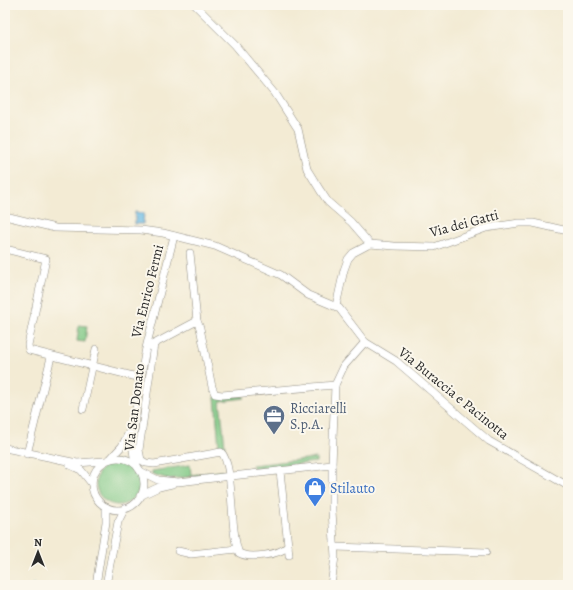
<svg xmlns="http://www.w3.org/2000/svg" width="573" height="590" font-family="Alegreya,serif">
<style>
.green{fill:#7fc884;stroke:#557a58}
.water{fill:#68b9e4;stroke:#4a7288}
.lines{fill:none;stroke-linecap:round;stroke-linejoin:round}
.stream{stroke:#68b9e4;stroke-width:1.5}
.minor-casing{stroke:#8f8b80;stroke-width:8}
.minor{stroke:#fff;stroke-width:7}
.labels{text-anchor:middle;stroke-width:4;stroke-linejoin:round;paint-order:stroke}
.street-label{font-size:14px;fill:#2b2b2b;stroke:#fbf7ec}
.service-label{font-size:14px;fill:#4e5e75;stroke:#fbf7ec;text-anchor:start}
.shop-label{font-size:14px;fill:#366cbe;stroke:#fbf7ec;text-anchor:start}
</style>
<rect width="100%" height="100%" fill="#fbf7ec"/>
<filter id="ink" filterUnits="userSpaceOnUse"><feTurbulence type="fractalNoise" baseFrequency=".025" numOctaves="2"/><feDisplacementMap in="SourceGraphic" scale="8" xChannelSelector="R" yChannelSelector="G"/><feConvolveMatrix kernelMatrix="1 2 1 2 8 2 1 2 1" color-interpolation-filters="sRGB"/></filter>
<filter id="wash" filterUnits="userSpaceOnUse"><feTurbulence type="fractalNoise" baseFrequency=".012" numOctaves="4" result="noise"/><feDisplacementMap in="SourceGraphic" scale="16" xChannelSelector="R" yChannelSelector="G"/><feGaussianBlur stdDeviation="0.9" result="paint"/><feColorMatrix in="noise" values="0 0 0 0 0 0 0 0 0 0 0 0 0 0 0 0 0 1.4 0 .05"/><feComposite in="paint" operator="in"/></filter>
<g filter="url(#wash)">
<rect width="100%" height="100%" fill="#f3ebd4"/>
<g class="green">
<polygon points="79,325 87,326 85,342 77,341"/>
<polygon points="244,396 244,398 220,401 225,446 219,448 215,397"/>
<polygon points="316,458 316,462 254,469 252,465"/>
<circle cx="118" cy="483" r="22"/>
<polygon points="190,465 191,475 222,471 222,473 169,479 152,474 152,471"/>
</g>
<polygon class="water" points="135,212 144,213 143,224 135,224"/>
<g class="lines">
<polyline class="stream" points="33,585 33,584"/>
</g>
</g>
<g filter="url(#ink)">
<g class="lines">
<g class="minor-casing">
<g id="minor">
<polyline points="195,5 235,45 275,93 298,129 307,169 320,190 328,202 351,222 370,244"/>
<polyline points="5,216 55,228 141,230 163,233 215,246 281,275 308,295 339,308 365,342 396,361 489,441 568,486"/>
<polyline points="5,249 46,259 28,345 29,350 141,378"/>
<polyline points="190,253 197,321 200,328 212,387 215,394 222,395 335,385"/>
<polyline points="336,306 344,270 348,259 353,253 370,244 394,246 434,247 486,228 519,223 533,223 568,231"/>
<path d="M 154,344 L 139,450 L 141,460 L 146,463 L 154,464 L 221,452 C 235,465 229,533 239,553 C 249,559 280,555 288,546"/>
<polyline points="150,346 197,321"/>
<polyline points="83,409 96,349"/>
<polyline points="5,448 77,463 104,461"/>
<polyline points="27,454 51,357"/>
<circle cx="118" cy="484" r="26"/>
<polyline points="110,459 122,446 131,428"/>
<polyline points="70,465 81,470 92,484"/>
<polyline points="138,468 134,457 132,443 138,392 146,348 174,236"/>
<polyline points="140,471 158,480 178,482 332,465"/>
<polyline points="280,471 289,555"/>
<polyline points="140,496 159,487 172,484"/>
<polyline points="335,547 486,552"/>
<polyline points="178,551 191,554 237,549"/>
<polyline points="96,585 106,522 106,507"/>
<polyline points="106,585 118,522 125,508"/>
<polyline points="331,585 335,557 332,511 332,465 335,385 344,366 365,342"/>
</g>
</g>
<use href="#minor" class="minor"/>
</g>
</g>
<defs>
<g id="office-pin" transform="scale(1.15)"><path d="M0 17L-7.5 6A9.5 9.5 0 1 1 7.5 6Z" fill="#5c6f8a" stroke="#fbf7ec"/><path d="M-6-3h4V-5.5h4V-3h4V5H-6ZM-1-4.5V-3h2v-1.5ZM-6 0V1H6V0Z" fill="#fff"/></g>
<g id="shop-pin" transform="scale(1.15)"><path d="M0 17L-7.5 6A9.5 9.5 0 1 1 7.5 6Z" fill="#3f7fe0" stroke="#fbf7ec"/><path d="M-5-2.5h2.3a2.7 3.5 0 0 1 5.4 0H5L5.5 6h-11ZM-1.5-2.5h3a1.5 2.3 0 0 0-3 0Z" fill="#fff"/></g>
</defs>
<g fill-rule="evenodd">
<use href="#office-pin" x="274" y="416"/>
<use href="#shop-pin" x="315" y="488"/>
</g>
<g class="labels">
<g class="street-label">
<text transform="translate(464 223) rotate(-15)" y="5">Via dei Gatti</text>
<text transform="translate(147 291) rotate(-76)" y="5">Via Enrico Fermi</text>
<text transform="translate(454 393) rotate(39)" y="5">Via Buraccia e Pacinotta</text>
<text transform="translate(134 407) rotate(-83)" y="5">Via San Donato</text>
</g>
<g class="service-label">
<text x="290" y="413">Ricciarelli<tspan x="290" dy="16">S.p.A.</tspan></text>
</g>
<g class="shop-label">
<text x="330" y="493">Stilauto</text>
</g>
</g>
<rect width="573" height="590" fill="none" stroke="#fbf7ec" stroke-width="20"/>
<g transform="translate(38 552)" stroke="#fbf7ec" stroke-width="3" paint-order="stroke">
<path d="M0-3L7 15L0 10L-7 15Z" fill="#2b2b2b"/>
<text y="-6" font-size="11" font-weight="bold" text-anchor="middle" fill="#2b2b2b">N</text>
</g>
</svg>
